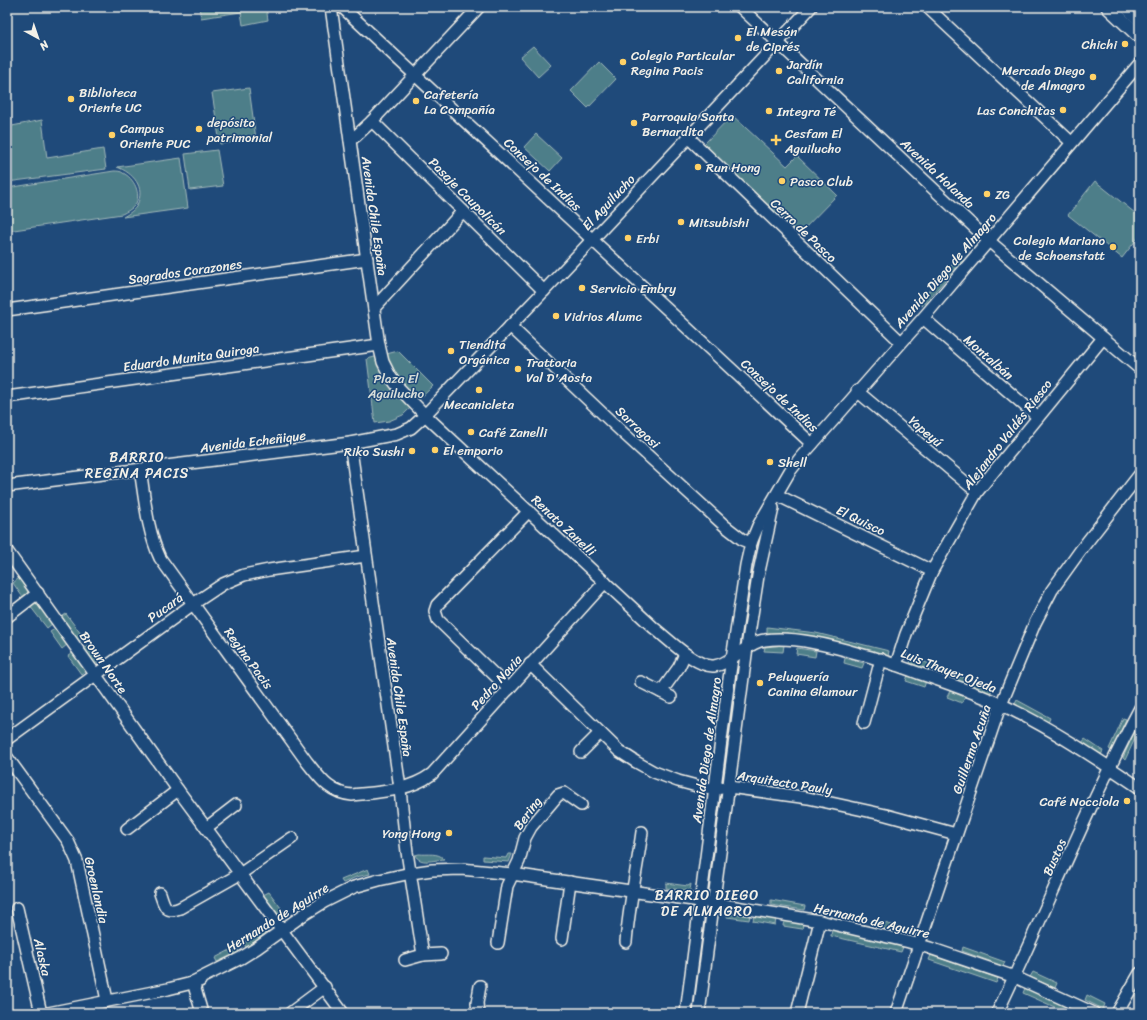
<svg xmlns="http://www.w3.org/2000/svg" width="1147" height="1020" font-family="Sriracha,sans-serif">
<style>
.green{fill:#4e7e89;stroke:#a1b8b8}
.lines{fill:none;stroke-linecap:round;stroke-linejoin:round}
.minor-casing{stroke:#f4f1e8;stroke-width:14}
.major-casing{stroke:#f4f1e8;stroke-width:16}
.minor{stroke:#1f4a7a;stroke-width:11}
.major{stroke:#1f4a7a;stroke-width:13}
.poi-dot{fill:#ffd166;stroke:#1f4a7a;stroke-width:1.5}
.labels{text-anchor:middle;stroke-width:3;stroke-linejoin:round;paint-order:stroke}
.poi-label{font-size:13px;fill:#f4f1e8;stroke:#1f4a7a;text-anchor:start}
.street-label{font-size:13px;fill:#f4f1e8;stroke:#1f4a7a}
.park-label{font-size:13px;fill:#dbe0da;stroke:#1f4a7a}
.neighbourhood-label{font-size:14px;letter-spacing:1px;fill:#f4f1e8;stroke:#1f4a7a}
</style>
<rect width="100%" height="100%" fill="#1f4a7a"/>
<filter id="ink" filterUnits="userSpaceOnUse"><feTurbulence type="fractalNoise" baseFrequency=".025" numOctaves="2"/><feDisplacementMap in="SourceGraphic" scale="8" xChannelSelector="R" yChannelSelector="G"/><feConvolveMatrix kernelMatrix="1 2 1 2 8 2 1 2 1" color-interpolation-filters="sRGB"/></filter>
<g filter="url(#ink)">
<g class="green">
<polygon points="199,7 266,7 268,20 243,25 241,12 201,18"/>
<polygon points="533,46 551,65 538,77 520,57"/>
<polygon points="599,62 616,79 588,108 571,91"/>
<polygon points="249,88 256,139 220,144 212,93"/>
<polygon points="732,115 787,166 797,156 837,195 799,234 704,144"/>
<polygon points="42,120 47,158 103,149 106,169 7,182 7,127"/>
<polygon points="536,134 562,158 550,171 524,147"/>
<polygon points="217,150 223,186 190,190 185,154"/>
<path d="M 181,158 L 188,208 L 123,217 C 128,214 135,210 137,205 C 146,187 133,173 117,167 Z"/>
<path d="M 114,171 C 117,171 121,171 123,173 C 134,178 142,194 135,205 C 132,209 126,212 122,214 L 7,231 L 7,188 Z"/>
<polygon points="1095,181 1140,217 1140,235 1122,258 1068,215"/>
<polygon points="960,256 963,260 922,306 918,303"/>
<polygon points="398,351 433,386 403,415 389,421 375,423 367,359"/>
<polygon points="19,578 28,592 24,599 13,583"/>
<polygon points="35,603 39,604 53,623 47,628 30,606"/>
<polygon points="66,614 84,638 78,642 60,618"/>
<path d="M 767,627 L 816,633 L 889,651 L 888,656 C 848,645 808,637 767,633 Z"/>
<polygon points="56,628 68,644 62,649 50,632"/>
<polygon points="89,645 100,661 95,664 84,649"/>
<polygon points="784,645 783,652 764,651 765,647"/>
<polygon points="797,648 816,651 815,657 796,654"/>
<polygon points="74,652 87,670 81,674 68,656"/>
<polygon points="912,657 992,689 990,694 939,673 910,663"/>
<polygon points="845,658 864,663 862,668 844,663"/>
<polygon points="908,675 926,681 924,687 906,681"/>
<polygon points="733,690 738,690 726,772 724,772 723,770"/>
<polygon points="950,691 965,697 962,703 947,697"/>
<polygon points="1017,700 1050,718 1048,723 1014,706"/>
<polygon points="1123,718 1126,719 1112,751 1109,749"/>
<polygon points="1140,722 1140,728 1125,760 1123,758 1138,723"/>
<polygon points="1085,739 1103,751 1101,755 1082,743"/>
<polygon points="720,797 723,798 710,886 708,886 706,884"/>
<path d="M 419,854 C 428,855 438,852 444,859 C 434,860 420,865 415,855 Z"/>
<polygon points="508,854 512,854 509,862 483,860 483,856 506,858"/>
<polygon points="368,869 370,874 356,877 343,883 341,880"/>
<polygon points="666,883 688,886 691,884 690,891 666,888"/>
<polygon points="269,892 287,916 282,919 263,895"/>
<polygon points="771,900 805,906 804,910 771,905"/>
<polygon points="728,912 750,915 749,920 727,917"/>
<polygon points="754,915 776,919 775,925 753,921"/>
<polygon points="704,918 706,918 695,1013 690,1013 702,919"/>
<polygon points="784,920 803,924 802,929 783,926"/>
<polygon points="881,922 909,930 907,935 879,927"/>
<polygon points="832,929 903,947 901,952 831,936"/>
<polygon points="264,930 266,933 246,948 244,943"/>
<polygon points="236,947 239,952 217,962 215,958"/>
<polygon points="963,947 1005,962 1003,966 962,951"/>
<polygon points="931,955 998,978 996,983 929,960"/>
<polygon points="1033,972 1057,983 1055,988 1030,977"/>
<polygon points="1025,988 1082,1013 1068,1013 1023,993"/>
<polygon points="1087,995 1105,1004 1103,1009 1085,1000"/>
</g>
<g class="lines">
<g class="minor-casing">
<g id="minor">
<path d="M 331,7 L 379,345 L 383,362 L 390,376 L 398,387 L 425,415 L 654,628 C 667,638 697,668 714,666 C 723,665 729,660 736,655 C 744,650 754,641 765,640 C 794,636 832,646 860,654 C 880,659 899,666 918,673 C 945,682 973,692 1000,704 C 1048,726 1096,758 1140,788"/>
<polyline points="342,7 812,444"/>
<polyline points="740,7 989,241 1140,369"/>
<polyline points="927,7 1071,142"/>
<polyline points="372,121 544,291"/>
<polyline points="688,137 901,342"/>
<polyline points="350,140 356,136 372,121 479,7"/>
<polyline points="374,308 463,211"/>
<polyline points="7,310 367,259"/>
<polyline points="923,318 1038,417"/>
<polyline points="510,326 621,431 725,526 743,540 751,543"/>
<polyline points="857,391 977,492"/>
<polyline points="7,397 379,345"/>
<polyline points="350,443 399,781 407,852 423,955"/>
<path d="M 140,469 C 145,500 147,530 160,558 L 307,762 C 320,778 329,793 352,795 C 380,792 409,791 432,774 L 605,582"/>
<polyline points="7,486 350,443 397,434 411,428 421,419 544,291 811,7"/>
<polyline points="777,495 932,571"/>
<polyline points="7,551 178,790 343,1013"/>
<polyline points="7,617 38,593"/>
<polyline points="530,664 619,751 636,762 654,772 678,781 704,788 715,789 729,787 808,798 886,815 956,834"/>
<polyline points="896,665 906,634 932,571 977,492 1103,338"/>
<polyline points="641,682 671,697"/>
<polyline points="509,689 438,620 435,611 437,605 529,511"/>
<polyline points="661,692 679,667 685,654"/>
<polyline points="864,723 881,659"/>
<polyline points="7,739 193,604 223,584 244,575 269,570 366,556"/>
<polyline points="581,752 600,733"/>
<polyline points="7,757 68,841 77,861 107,1000"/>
<polyline points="206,828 236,805"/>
<polyline points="127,829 178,790"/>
<path d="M 160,893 C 164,905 165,914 180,908 L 240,874 L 292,838"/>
<polyline points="17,908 41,1013"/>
<polyline points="562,939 570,882"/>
<path d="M 626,942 C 629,905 637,869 642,832"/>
<polyline points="498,943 507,886 519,861 525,838 531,827 558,795 564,793 581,805"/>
<polyline points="405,960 423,955 441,954"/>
<polyline points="193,982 241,958 257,948 303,915 324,902 354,887 379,880 411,873 432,870 461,869 512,874 700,901 820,921 909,942 930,948 1015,977 1094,1013"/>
<polyline points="193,982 202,1013"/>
<polyline points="48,1013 168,989 200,981"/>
<polyline points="290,1013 325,987"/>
<polyline points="478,1013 477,1003 480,986"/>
<polyline points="686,1013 728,686 746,565 751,543 758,526 790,471 801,457 923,318 1140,63"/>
<polyline points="699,1013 747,647 758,576 773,508"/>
<polyline points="797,1013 820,921"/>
<polyline points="896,1013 998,712 1035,623 1052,590 1080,551 1140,474"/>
<path d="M 997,1013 C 1046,912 1087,807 1140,708"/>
<polyline points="1117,1013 1140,973"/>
</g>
</g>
<g class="major-casing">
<g id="major">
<polyline points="1108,7 1140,37"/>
<polyline points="1127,7 1140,20"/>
</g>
</g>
<use href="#minor" class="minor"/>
<use href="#major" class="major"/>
</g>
</g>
<g class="poi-dot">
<circle cx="738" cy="38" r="4"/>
<circle cx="1125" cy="44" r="4"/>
<circle cx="623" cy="62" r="4"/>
<circle cx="779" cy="71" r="4"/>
<circle cx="1093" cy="77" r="4"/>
<circle cx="71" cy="99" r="4"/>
<circle cx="416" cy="101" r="4"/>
<circle cx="1063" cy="110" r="4"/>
<circle cx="769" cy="111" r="4"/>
<circle cx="634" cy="123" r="4"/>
<circle cx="199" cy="129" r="4"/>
<circle cx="112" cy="135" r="4"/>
<path d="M774 134h4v4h4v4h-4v4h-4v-4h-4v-4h4z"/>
<circle cx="698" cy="167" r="4"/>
<circle cx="782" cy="181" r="4"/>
<circle cx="987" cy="194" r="4"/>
<circle cx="681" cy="222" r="4"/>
<circle cx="628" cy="238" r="4"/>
<circle cx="1113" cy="247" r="4"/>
<circle cx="582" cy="288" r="4"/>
<circle cx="556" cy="316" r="4"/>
<circle cx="451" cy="351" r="4"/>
<circle cx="518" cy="369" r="4"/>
<circle cx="479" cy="390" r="4"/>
<circle cx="471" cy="432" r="4"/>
<circle cx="435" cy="450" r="4"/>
<circle cx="412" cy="451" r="4"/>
<circle cx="770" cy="462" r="4"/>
<circle cx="760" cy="683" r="4"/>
<circle cx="1127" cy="801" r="4"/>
<circle cx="449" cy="833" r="4"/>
</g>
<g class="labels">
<g class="poi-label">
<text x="746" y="36">El Mesón<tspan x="746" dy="15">de Ciprés</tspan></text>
<text x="1117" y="49" text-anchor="end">Chichi</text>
<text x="631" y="60">Colegio Particular<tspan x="631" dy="15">Regina Pacis</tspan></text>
<text x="787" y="69">Jardín<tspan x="787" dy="15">California</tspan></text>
<text x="1085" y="75" text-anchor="end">Mercado Diego<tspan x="1085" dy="15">de Almagro</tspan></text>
<text x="79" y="97">Biblioteca<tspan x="79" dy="15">Oriente UC</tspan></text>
<text x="424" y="99">Cafetería<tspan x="424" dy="15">La Compañía</tspan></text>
<text x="1055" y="115" text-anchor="end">Las Conchitas</text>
<text x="777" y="116">Integra Té</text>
<text x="642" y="121">Parroquia Santa<tspan x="642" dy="15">Bernardita</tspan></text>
<text x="207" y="127">depósito<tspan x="207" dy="15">patrimonial</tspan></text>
<text x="120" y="133">Campus<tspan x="120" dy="15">Oriente PUC</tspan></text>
<text x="785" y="138">Cesfam El<tspan x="785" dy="15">Aguilucho</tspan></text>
<text x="706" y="172">Run Hong</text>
<text x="790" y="186">Pasco Club</text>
<text x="995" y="199">ZG</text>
<text x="689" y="227">Mitsubishi</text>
<text x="636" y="243">Erbi</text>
<text x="1105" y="245" text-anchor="end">Colegio Mariano<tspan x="1105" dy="15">de Schoenstatt</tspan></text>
<text x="590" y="293">Servicio Embry</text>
<text x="564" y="321">Vidrios Alumc</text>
<text x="459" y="349">Tiendita<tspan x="459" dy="15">Orgánica</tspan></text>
<text x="526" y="367">Trattoria<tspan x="526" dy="15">Val D'Aosta</tspan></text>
<text x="479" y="409" text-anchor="middle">Mecanicleta</text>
<text x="479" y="437">Café Zanelli</text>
<text x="443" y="455">El emporio</text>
<text x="404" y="456" text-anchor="end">Riko Sushi</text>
<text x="778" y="467">Shell</text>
<text x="768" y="681">Peluquería<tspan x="768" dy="15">Canina Glamour</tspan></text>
<text x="1119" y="806" text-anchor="end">Café Nocciola</text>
<text x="441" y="838" text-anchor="end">Yong Hong</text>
</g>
<g class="street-label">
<text transform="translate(938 173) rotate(43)" y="5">Avenida Holanda</text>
<text transform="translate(543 174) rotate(43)" y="5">Consejo de Indias</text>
<text transform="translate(468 196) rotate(45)" y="5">Pasaje Caupolicán</text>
<text transform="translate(608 202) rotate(-47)" y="5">El Aguilucho</text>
<text transform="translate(375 216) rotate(82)" y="5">Avenida Chile España</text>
<text transform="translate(804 230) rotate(44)" y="5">Cerro de Pasco</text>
<text transform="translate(945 270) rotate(-49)" y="5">Avenida Diego de Almagro</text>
<text transform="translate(185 271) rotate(-8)" y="5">Sagrados Corazones</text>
<text transform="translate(191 357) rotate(-8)" y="5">Eduardo Munita Quiroga</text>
<text transform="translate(989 357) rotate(41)" y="5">Montalbán</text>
<text transform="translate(780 395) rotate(43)" y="5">Consejo de Indias</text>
<text transform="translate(638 427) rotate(43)" y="5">Sarragosi</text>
<text transform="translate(926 431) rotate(40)" y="5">Yapeyú</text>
<text transform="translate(1007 434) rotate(-52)" y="5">Alejandro Valdés Riesco</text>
<text transform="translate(253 441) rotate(-7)" y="5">Avenida Echeñique</text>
<text transform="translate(861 520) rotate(26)" y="5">El Quisco</text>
<text transform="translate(564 525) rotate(43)" y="5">Renato Zanelli</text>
<text transform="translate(165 607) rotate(-36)" y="5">Pucará</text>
<text transform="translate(249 658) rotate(54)" y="5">Regina Pacis</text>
<text transform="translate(104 662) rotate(55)" y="5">Brown Norte</text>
<text transform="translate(949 670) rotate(21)" y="5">Luis Thayer Ojeda</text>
<text transform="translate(496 682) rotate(-48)" y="5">Pedro Navia</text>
<text transform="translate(400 697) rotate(82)" y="5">Avenida Chile España</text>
<text transform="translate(971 749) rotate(-71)" y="5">Guillermo Acuña</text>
<text transform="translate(706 750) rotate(-82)" y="5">Avenida Diego de Almagro</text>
<text transform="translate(785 782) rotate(9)" y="5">Arquitecto Pauly</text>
<text transform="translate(527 813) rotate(-54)" y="5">Bering</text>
<text transform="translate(1054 857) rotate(-66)" y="5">Bustos</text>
<text transform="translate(97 890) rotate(77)" y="5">Groenlandia</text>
<text transform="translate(277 917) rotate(-32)" y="5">Hernando de Aguirre</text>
<text transform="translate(872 920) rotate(13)" y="5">Hernando de Aguirre</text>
<text transform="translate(43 957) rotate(77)" y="5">Alaska</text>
</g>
<g class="park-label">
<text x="396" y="383">Plaza El<tspan x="396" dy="15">Aguilucho</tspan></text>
</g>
<g class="neighbourhood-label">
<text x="137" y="462">BARRIO<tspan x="137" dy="16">REGINA PACIS</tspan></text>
<text x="707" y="900">BARRIO DIEGO<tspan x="707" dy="16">DE ALMAGRO</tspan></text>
</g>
</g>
<rect width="1147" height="1020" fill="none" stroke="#1f4a7a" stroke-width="24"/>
<rect x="12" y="12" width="1123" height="996" fill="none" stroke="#f4f1e8" stroke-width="1.5" filter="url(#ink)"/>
<g transform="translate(38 38) rotate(140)" stroke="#1f4a7a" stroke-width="3" paint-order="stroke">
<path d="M0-3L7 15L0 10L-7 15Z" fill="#f4f1e8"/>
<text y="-6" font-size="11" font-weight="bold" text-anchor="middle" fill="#f4f1e8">N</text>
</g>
</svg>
